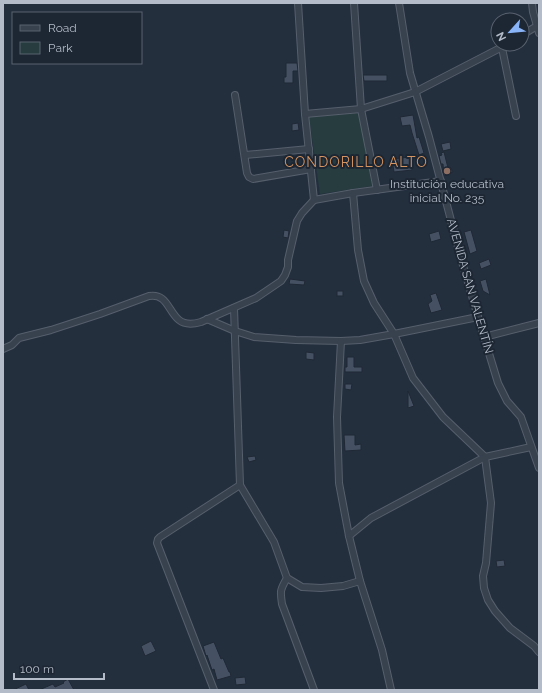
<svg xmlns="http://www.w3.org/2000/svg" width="542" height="693" font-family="Raleway,sans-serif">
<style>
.green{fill:#263c3f}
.building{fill:#455162;stroke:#1f2835}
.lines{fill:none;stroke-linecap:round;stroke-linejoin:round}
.minor-casing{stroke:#565f6c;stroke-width:8}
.minor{stroke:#38414e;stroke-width:6}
.education-dot{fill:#8d6e63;stroke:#1d2633;stroke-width:1.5}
.labels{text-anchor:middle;stroke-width:4;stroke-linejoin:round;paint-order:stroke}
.poi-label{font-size:12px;fill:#b4bcc9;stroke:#1d2633}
.street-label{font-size:12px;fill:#b4bcc9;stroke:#1d2633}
.quarter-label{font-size:14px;letter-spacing:1px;fill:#d59563;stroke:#1d2633}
</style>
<rect width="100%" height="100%" fill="#242f3e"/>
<polygon class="green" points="359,113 372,186 320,194 309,117"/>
<g class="building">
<polygon points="286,63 297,63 298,71 293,71 293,83 284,83 284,77 286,77"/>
<polygon points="363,75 387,75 387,81 364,81"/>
<polygon points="413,115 417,138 419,137 424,153 419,155 412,133 410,125 402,126 400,117"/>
<polygon points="298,123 299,130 292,131 292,124"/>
<polygon points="450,142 451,149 443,151 441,144"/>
<polygon points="444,152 448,168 451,168 453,172 444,176 443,164 441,164 439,156 442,155 441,153"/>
<polygon points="410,157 412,170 394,172 392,159"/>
<polygon points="284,230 289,231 288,238 283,237"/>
<polygon points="471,230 477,251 470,254 464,232"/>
<polygon points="439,231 441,239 431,242 429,234"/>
<polygon points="489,259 491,265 481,269 479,263"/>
<polygon points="290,279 305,281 304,285 289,284"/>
<polygon points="486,279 490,295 483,291 480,281"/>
<rect x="337" y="291" width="6" height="5"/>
<polygon points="436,293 442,310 431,313 428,304 432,301 430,295"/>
<polygon points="306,352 314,353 314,360 306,359"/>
<polygon points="347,357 354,357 354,367 362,367 362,372 345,372 345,367 347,367"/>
<polygon points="345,384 352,384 351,390 345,389"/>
<polygon points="408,391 414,406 408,408"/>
<polygon points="344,435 355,435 355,445 361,444 361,450 345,451"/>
<polygon points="255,456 256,460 249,462 247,457"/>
<polygon points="504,560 505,566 497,567 496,561"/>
<polygon points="151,641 156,651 145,656 141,646"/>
<polygon points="214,642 221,659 223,658 229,672 230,672 231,676 217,680 214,669 212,670 207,655 206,656 203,646"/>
<polygon points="245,677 246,684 236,685 235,678"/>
<polygon points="68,679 74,690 39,690 53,684 55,687 64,683 63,682"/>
<polygon points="26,684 29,690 13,690"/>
</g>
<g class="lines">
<g class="minor-casing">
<g id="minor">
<polyline points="298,3 305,114 314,200"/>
<polyline points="354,3 361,109 377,190"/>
<polyline points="399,3 410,73 429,137 462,262 481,327 498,383 507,401 521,417 539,468"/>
<polyline points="532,3 533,12 539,33"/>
<polyline points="522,35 537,26"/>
<polyline points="502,48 516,116"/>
<polyline points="235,95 247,173 249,177 253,179 311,169"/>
<polyline points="305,114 361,109 415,92 508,44"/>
<polyline points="245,155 309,149"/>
<polyline points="353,193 358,250 364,281 374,303 394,334 413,378 443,417 485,457 491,503 486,563 483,576 484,588 488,600 495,611 510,628 534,646 539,652"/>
<polyline points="234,308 240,485 274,542 287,578 302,587 321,588 343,586 360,581"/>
<polyline points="207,319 235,331 254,337 296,340 341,341 360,340 394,334 478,317"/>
<polyline points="484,337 539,323"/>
<polyline points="341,341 337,417 339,483 349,536 360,581 382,650 391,690"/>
<path d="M 3,349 L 12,345 L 19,338 L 51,330 L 100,314 L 149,296 C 167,293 168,311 179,320 C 185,325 194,324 201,322 L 256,298 L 281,281 L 285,275 L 288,267 L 288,260 L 297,221 L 302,213 L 314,200 L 353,193 L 441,181"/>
<polyline points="349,536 371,518 485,457 531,447"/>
<path d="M 287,578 C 280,590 280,591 282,604 L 314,690"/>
<polyline points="214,690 157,543 158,539 160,537 240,485"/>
</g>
</g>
<use href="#minor" class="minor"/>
</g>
<circle class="education-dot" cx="447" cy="171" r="4"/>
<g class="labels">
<g class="poi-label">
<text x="447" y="188">Institución educativa<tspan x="447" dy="14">inicial No. 235</tspan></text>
</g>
<g class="street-label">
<text transform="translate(470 286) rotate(74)" y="4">AVENIDA SAN VALENTÍN</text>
</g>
<g class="quarter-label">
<text x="356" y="167">CONDORILLO ALTO</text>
</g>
</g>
<rect width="542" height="693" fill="none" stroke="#b4bcc9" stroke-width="8"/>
<rect x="12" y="12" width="130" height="52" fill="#1d2633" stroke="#59626f"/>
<rect x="20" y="25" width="20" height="6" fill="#38414e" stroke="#59626f"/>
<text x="48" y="32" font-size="12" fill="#b4bcc9">Road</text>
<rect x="20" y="42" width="20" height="12" fill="#263c3f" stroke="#59626f"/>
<text x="48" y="52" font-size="12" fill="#b4bcc9">Park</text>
<g transform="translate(510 32) rotate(243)"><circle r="19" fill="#1d2633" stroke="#59626f"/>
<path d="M0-3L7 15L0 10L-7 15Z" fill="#8ab4f8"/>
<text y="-6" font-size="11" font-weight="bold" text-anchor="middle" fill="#b4bcc9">N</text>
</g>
<path d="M14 673v6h90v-6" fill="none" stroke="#b4bcc9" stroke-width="2"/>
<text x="20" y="673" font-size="12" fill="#b4bcc9" stroke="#1d2633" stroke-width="3" paint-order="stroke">100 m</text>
</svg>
